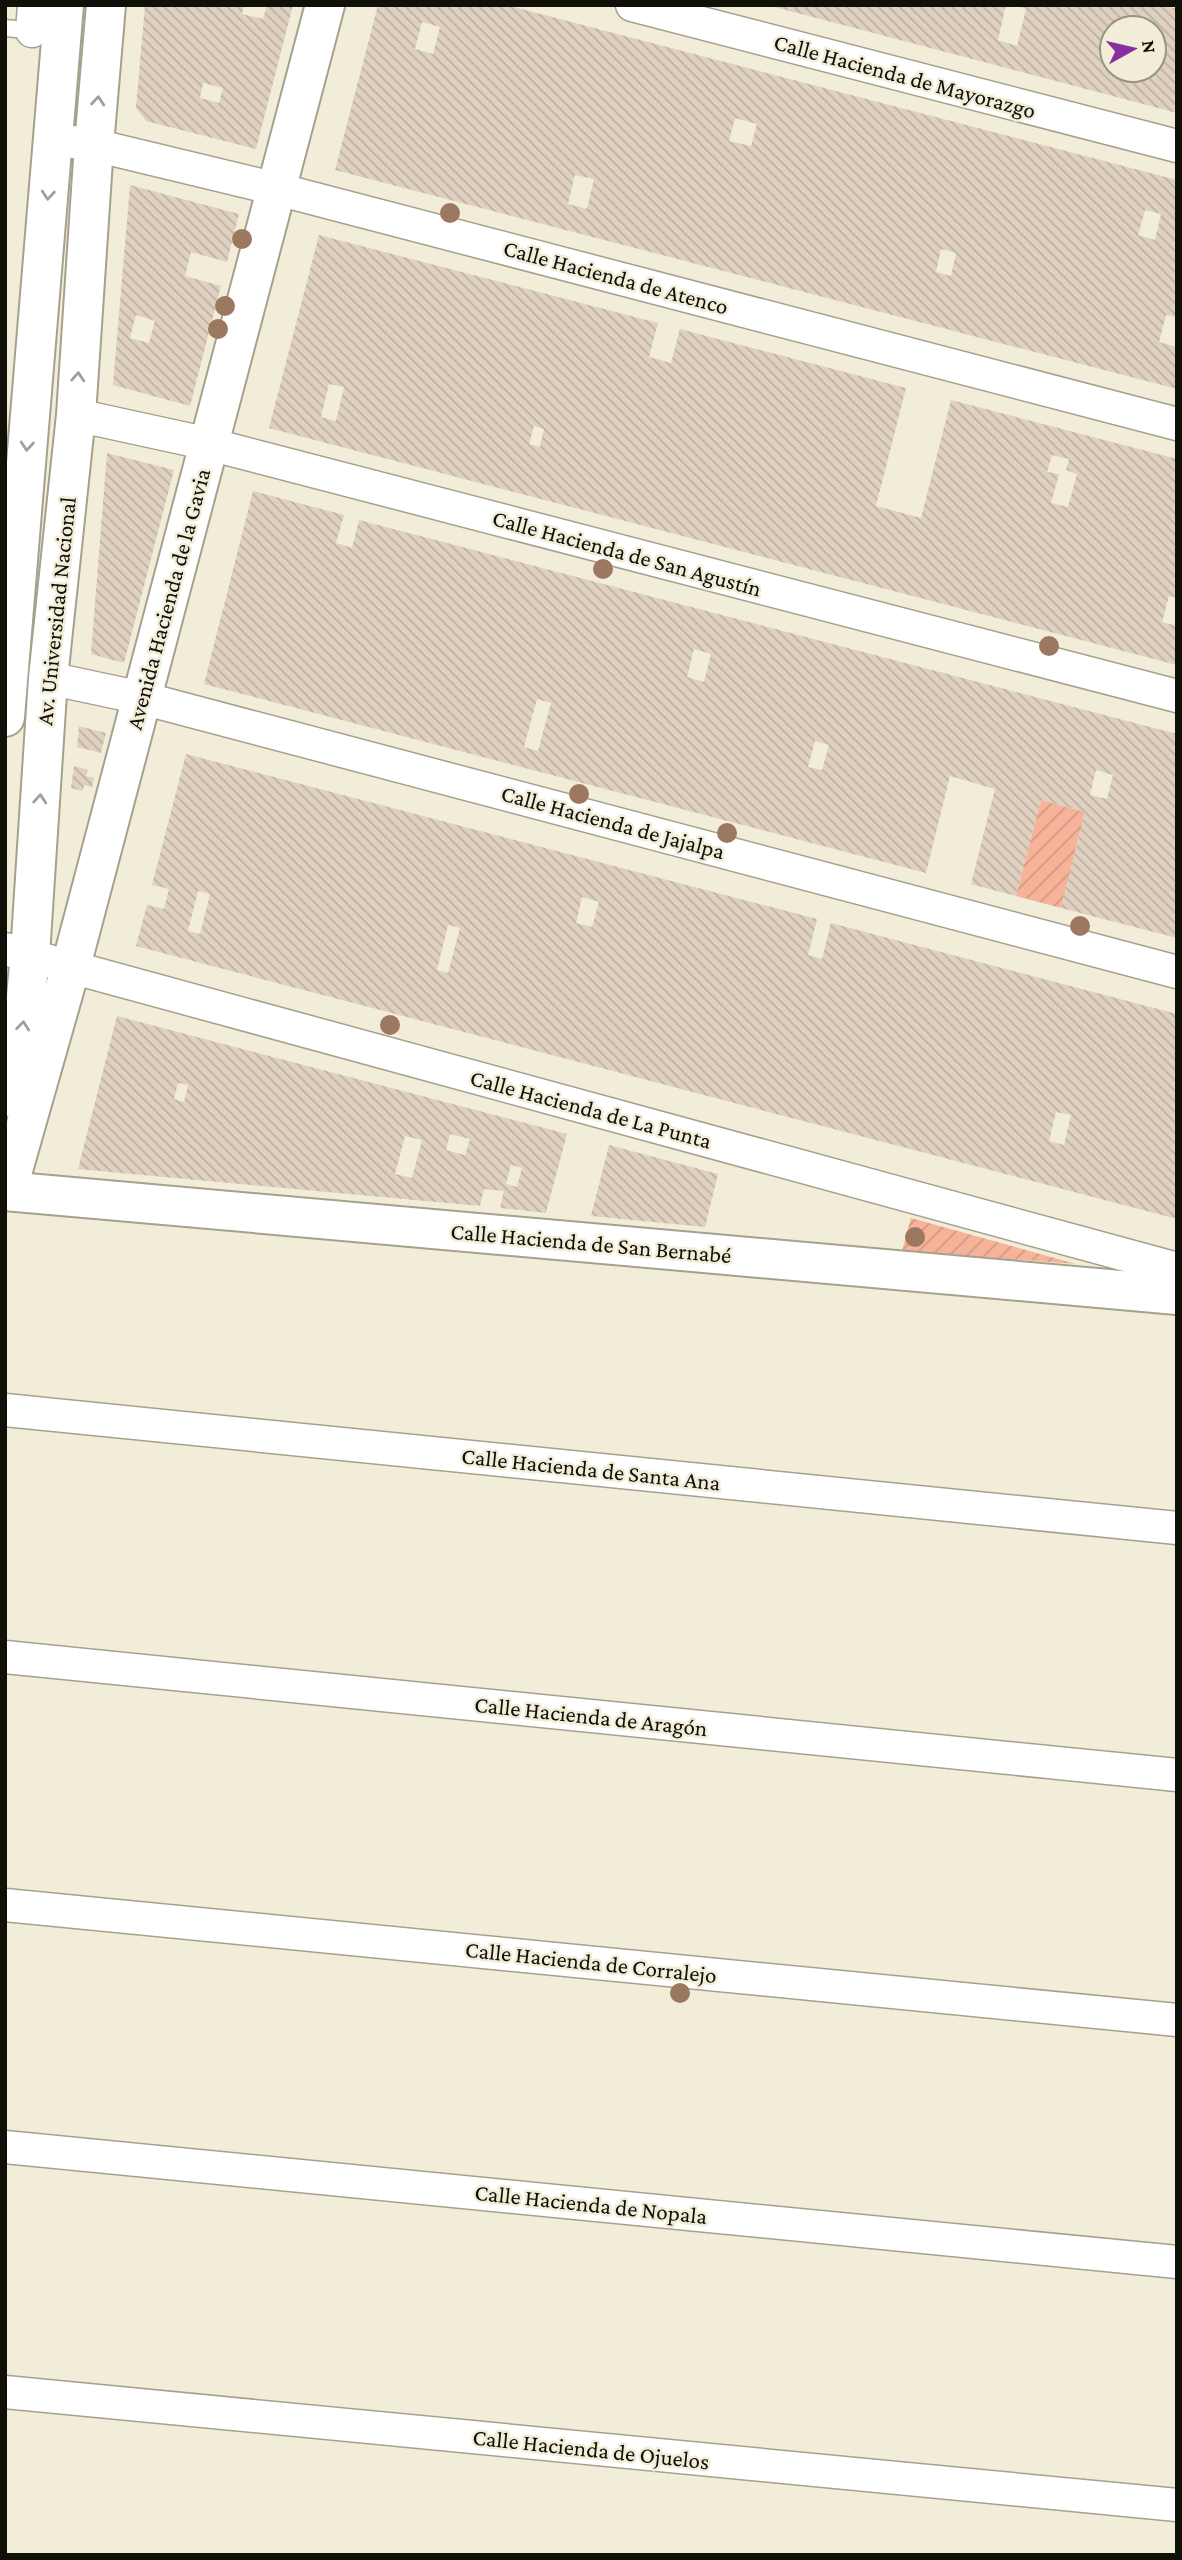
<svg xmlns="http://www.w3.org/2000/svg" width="1182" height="2560" font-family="'Crimson Pro',serif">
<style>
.garden{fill:url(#garden-furrows)}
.building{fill:url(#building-back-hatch);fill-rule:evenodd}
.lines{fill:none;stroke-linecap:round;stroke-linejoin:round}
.lane-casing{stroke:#a5a18e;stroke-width:19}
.street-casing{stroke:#a5a18e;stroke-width:35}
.secondary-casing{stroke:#a5a18e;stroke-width:42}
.lane{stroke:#fff;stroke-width:16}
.street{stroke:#fff;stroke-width:32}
.secondary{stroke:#fff;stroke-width:38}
.tree{fill:#9c7861}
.oneway{stroke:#9f9f9c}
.labels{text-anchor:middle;stroke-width:5;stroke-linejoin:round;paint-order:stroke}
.street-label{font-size:23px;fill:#100f08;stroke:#f1edd8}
</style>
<defs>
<pattern id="garden-furrows" width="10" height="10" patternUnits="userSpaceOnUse" patternTransform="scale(1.75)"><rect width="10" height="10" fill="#f6b399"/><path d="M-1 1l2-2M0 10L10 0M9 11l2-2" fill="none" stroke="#d29982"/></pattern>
<pattern id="building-back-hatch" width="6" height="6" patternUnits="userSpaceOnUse" patternTransform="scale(1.75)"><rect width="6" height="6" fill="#dfd0bf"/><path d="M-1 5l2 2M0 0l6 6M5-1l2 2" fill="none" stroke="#beb1a3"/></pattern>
</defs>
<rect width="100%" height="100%" fill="#f1edd8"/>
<g class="garden">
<polygon points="1041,800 1085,812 1061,908 1016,896"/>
<polygon points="911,1218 1076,1264 902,1251"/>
</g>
<g class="building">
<path d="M 145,5 L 244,5 L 242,14 L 263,19 L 267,5 L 293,5 L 256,149 L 146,121 L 136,108 ZM 203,83 L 223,88 L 219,103 L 200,98 Z"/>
<path d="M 378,5 L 506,5 L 1177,180 L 1177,317 L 1166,315 L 1159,342 L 1177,347 L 1177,389 L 335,170 ZM 422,22 L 440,27 L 433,54 L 415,49 ZM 735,118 L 757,124 L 751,146 L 729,141 ZM 575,175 L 594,179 L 587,209 L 568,204 ZM 1145,210 L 1161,214 L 1155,240 L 1138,235 ZM 941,249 L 956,253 L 951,276 L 936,272 Z"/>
<path d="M 767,5 L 1006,5 L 998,40 L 1017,46 L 1026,9 L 1015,5 L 1162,5 L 1177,9 L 1177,113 ZM 1112,28 L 1154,28 L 1154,70 L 1112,70 Z"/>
<path d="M 130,185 L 239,214 L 227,262 L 191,252 L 185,276 L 221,286 L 190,406 L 113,385 ZM 136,315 L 155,321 L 149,343 L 130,338 Z"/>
<path d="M 319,235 L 658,323 L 649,357 L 671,363 L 680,329 L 906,388 L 876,506 L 921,518 L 951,400 L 1177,459 L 1177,598 L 1169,596 L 1162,622 L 1177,626 L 1177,665 L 269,428 ZM 329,384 L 344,387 L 336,421 L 321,417 ZM 534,426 L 544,429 L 540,447 L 529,444 ZM 1052,455 L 1069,459 L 1066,470 L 1077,474 L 1068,507 L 1051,503 L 1059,474 L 1047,472 Z"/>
<polygon points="107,453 174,470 124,663 91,654"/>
<path d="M 253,491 L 344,515 L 336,543 L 352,548 L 359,520 L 1177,734 L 1177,938 L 1061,908 L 1085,812 L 1041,800 L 1016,896 L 971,884 L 995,789 L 950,776 L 926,873 L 204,684 ZM 694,649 L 711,654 L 704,682 L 687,677 ZM 537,699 L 551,703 L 538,751 L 524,747 ZM 815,741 L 829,745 L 822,770 L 808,767 ZM 1096,770 L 1113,775 L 1107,799 L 1090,795 Z"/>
<polygon points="79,726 106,733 101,753 77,747"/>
<path d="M 186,754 L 817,919 L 808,955 L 822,959 L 831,923 L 1177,1014 L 1177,1219 L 136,946 L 147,905 L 164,909 L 169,889 L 152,885 ZM 198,891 L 210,894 L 200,934 L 188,931 ZM 582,897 L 599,902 L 592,927 L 576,923 ZM 448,925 L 460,928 L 448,973 L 437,970 ZM 1056,1112 L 1071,1115 L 1064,1145 L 1049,1141 Z"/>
<polygon points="74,766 88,770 86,776 94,778 92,787 84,785 83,791 71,788"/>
<path d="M 117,1016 L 567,1134 L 546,1213 L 500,1208 L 504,1191 L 484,1189 L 480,1206 L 78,1169 ZM 178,1083 L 188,1085 L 184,1102 L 174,1099 ZM 450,1134 L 470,1139 L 465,1155 L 446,1150 ZM 405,1136 L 422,1140 L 412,1178 L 395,1174 ZM 511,1165 L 522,1168 L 517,1187 L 506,1184 Z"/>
<polygon points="609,1145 718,1174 705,1227 591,1216"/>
</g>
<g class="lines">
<g class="lane-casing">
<polyline id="lane" points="5,28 38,31"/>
</g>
<g class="street-casing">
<g id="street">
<polyline points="632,5 1177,146"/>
<polyline points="32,31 34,5"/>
<polyline points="73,142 94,145 277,189 1177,424"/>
<polyline points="76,415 209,444 1177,696"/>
<polyline points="48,678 142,698 1177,972"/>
<polyline points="5,949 1177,1269"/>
<polyline points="5,1410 1177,1528"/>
<polyline points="5,1657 1177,1775"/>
<polyline points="5,1905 1177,2020"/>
<polyline points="5,2147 1177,2262"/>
<polyline points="5,2392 1177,2505"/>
</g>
</g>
<g class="secondary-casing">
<g id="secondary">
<polyline points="5,717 64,5"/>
<polyline points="16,1099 30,955 48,678 76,415 94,145 106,5"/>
<polyline points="5,1191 1177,1295"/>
<polyline points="7,1191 71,966 325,5"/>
</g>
</g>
<use href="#lane" class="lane"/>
<use href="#street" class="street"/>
<use href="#secondary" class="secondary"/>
</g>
<g class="tree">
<circle cx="450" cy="213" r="10"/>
<circle cx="242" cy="239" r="10"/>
<circle cx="225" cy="306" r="10"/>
<circle cx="218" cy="329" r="10"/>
<circle cx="603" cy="569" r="10"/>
<circle cx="1049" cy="646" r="10"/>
<circle cx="579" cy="794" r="10"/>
<circle cx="727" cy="833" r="10"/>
<circle cx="1080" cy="926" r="10"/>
<circle cx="390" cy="1025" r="10"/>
<circle cx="915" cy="1237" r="10"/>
<circle cx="680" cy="1993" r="10"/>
</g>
<defs><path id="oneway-chevron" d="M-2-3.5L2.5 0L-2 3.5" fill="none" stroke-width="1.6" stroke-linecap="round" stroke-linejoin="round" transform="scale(1.75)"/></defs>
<g class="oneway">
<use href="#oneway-chevron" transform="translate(98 101) rotate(-85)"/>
<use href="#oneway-chevron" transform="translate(48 195) rotate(95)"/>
<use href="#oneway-chevron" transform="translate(78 377) rotate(-86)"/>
<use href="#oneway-chevron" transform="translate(27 446) rotate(95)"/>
<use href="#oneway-chevron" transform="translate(40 799) rotate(-86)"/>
<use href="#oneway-chevron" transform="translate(23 1026) rotate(-84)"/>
</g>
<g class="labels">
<g class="street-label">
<text transform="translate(905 76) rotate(15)" y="8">Calle Hacienda de Mayorazgo</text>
<text transform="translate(616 277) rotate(15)" y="8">Calle Hacienda de Atenco</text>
<text transform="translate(627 553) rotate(15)" y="8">Calle Hacienda de San Agustín</text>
<text transform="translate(168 599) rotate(-75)" y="8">Avenida Hacienda de la Gavia</text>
<text transform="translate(56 611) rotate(-84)" y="8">Av. Universidad Nacional</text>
<text transform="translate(613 822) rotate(15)" y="8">Calle Hacienda de Jajalpa</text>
<text transform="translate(591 1109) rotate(15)" y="8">Calle Hacienda de La Punta</text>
<text transform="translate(591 1243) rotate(5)" y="8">Calle Hacienda de San Bernabé</text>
<text transform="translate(591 1469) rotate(6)" y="8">Calle Hacienda de Santa Ana</text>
<text transform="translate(591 1716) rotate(6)" y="8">Calle Hacienda de Aragón</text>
<text transform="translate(591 1962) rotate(6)" y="8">Calle Hacienda de Corralejo</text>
<text transform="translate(591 2204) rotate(6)" y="8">Calle Hacienda de Nopala</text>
<text transform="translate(591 2449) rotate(6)" y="8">Calle Hacienda de Ojuelos</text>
</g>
</g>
<rect width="1182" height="2560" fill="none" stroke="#100f08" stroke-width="14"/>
<g transform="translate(1133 49) rotate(82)"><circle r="33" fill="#f1edd8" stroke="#979485" stroke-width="2"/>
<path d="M0-5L12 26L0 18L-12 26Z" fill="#85309e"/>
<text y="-10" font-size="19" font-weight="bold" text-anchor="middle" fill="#100f08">N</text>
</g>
</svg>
